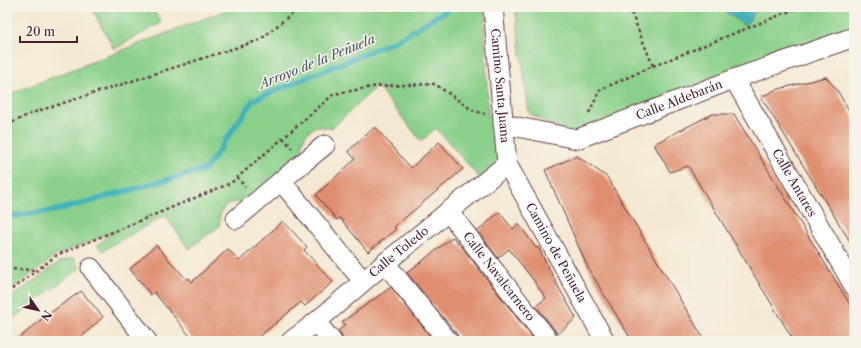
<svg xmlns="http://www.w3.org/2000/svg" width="861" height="348" font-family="'Libre Caslon Text',serif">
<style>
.green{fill:#8ad08b;stroke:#6a785b}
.water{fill:#41b2ba;stroke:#466872}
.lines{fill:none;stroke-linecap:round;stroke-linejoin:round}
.stream{stroke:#41b2ba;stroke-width:5.5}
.building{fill:#df8f70}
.minor-casing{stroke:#643d44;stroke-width:21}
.path{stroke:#643d44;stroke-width:2.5;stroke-dasharray:3 3;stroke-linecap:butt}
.minor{stroke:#fff;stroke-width:19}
.labels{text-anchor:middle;stroke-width:3;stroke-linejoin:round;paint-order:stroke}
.street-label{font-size:12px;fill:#4a1f2b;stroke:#f7f3e8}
.water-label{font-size:13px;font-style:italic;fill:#465a64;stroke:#f7f3e8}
</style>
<rect width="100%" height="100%" fill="#f7f3e8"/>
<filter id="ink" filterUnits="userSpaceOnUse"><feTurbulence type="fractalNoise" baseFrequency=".025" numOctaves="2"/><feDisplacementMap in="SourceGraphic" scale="8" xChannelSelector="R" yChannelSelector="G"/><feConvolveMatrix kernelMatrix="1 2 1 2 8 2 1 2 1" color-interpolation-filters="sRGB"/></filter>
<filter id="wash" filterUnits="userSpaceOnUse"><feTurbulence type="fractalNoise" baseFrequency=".012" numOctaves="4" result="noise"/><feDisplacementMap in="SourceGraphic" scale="16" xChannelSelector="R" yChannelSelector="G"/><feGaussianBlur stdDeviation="0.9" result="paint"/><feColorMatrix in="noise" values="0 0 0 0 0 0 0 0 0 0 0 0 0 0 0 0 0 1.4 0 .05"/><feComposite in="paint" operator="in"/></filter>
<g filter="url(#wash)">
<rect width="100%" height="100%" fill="#f4e8d2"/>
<g class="green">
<polygon points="91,7 152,7 161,23 114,49"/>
<path d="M 234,7 L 484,7 L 488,115 L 503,124 L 507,164 L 484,183 L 436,128 L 421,141 L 377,86 L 333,127 L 327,128 L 316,126 C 305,135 301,137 303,152 L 243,202 L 229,203 L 223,209 L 220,215 L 219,226 L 189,249 L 165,215 L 102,251 L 97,245 L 115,231 L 57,255 L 7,293 L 7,95 Z"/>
<polygon points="515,7 854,7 854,38 577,139 529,113"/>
<polygon points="74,258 80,268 7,323 7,300 41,276 59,262"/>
</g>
<polygon class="water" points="719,7 758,7 745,26"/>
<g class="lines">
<polyline class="stream" points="7,217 58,210 206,169 253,100 397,40 452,7"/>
</g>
<g id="blocks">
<g class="building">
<polygon points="826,77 837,90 854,119 854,248 761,97 775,90"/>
<polygon points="712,114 734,114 854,311 854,341 794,341 688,166 670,172 654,144"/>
<polygon points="375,127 411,168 439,142 463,169 394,227 396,229 368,252 340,218 337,220 316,195 355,159 348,151"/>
<polygon points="577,156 607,177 705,341 632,341 588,268 545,170"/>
<polygon points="499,212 513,229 518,223 536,248 538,247 559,288 576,318 558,334 536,306 546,298 531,277 509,249 498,258 478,231"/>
<polygon points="283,221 307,247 304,250 333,282 305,306 301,302 254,341 194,341 154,292 151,295 130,269 156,245 187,280 189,278 192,282 228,249 239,261"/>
<polygon points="453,237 461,247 461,246 535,341 459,341 457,334 407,273"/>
<polygon points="391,287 434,341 343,341 341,334 338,331 345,325 342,322"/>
<polygon points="81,291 103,317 77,341 16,341 43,318"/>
</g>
</g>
</g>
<g filter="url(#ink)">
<use href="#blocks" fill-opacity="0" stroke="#643d44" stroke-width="1"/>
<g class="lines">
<g class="minor-casing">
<g id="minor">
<path id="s1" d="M 493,7 L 507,164 L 605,341"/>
<path id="s2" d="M 734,79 L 854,286"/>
<path id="s3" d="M 503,124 L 577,139 L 734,79 L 854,37"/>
<polyline points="281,181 363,281"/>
<path id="s4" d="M 448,211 L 549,341"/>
<polyline points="236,219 281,181 325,145"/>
<polyline points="385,263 448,341"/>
<polyline points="91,268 147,341"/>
<polyline points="316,322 332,341"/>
<path id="s5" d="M 291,341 L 316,322 L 385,263 L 507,164"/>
</g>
</g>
<g class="path">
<polyline points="653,66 800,7"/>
<polyline points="589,113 600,90 653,66 629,7"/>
<polyline points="7,125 32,113 260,40 300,7"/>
<polyline points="283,138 292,148"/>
<polyline points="237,177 245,187"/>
<polyline points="7,269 36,270"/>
<polyline points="7,293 57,255 231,183 334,94 377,86 435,84 472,110 485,114"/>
</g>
<use href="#minor" class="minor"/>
</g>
</g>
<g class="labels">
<g class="street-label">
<text dy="4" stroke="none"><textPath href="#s1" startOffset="79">Camino Santa Juana</textPath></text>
<text dy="4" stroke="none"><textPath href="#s3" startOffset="185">Calle Aldebarán</textPath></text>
<text dy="4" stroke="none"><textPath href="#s2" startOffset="120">Calle Antares</textPath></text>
<text dy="4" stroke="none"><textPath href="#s5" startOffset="140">Calle Toledo</textPath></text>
<text dy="4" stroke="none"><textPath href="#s1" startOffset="259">Camino de Peñuela</textPath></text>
<text dy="4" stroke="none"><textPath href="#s4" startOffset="83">Calle Navalcarnero</textPath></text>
</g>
<g class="water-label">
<text transform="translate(317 61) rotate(-22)" y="5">Arroyo de la Peñuela</text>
</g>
</g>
<rect width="861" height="348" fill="none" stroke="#f7f3e8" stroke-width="24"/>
<g transform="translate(38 310) rotate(124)" stroke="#f7f3e8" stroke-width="3" paint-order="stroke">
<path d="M0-3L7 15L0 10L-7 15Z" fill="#4a1f2b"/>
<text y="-6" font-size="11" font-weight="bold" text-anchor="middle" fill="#4a1f2b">N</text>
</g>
<path d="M20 36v6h57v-6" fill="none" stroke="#4a1f2b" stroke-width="2"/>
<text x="26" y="36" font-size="12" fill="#4a1f2b" stroke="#f7f3e8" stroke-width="3" paint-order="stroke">20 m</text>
</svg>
